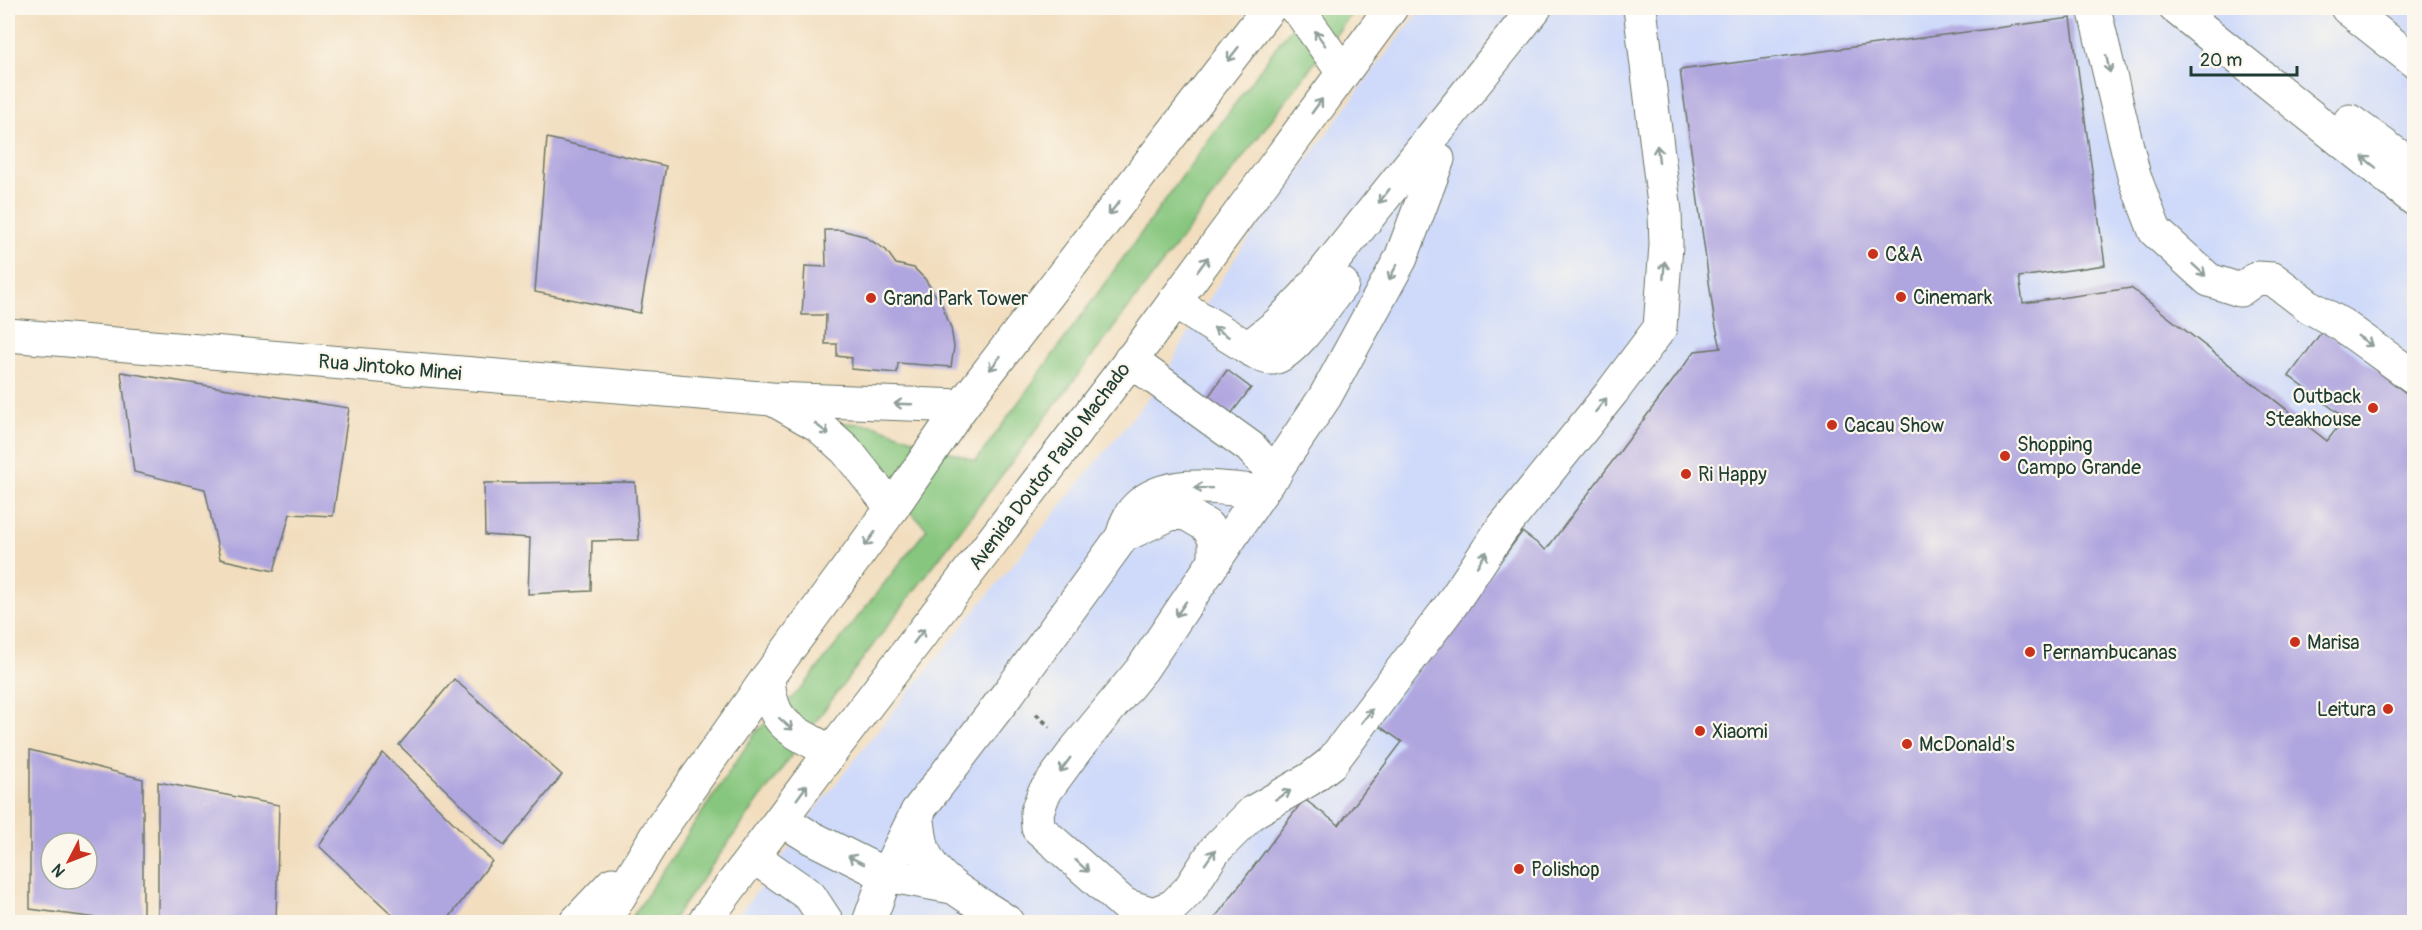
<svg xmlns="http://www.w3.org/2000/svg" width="2422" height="930" font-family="Pangolin,sans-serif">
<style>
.built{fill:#cfdafa}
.green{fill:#86c67e;stroke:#528259;stroke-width:1.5}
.building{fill:#b0a6df;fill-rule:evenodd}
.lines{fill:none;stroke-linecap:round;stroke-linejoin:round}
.minor-casing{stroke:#697565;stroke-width:35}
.path{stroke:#697565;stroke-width:4;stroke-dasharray:4.5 4.5;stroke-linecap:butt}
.minor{stroke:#fff;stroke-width:33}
.oneway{stroke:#8f9e9a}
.poi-dot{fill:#c8321e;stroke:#fbf7ec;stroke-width:2}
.labels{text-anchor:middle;stroke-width:4.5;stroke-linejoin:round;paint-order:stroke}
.poi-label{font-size:20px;fill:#1f3d34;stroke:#fbf7ec;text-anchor:start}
.street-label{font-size:20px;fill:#1f3d34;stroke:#fbf7ec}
</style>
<rect width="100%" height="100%" fill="#fbf7ec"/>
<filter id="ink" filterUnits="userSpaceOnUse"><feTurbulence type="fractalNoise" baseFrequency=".0167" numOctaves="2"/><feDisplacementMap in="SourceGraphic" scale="12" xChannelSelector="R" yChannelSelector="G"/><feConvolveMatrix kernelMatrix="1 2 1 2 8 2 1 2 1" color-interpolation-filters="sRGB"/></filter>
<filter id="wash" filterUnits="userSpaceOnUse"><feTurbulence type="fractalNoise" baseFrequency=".008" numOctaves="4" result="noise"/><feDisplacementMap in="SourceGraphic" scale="24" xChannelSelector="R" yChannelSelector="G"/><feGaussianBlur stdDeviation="1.35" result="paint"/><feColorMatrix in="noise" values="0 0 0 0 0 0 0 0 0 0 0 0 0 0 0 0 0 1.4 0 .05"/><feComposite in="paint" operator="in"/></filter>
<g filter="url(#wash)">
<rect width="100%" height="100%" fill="#f2debf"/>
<polygon class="built" points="1422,8 2414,8 2414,922 732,922 768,878 811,815 882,725 1158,386 1193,325 1239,252 1375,68"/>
<polygon class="green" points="1308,8 1356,8 830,702 671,922 629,922 755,733 803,687 927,529 868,466 832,422 873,425 976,461 1279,43"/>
<g id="blocks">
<g class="building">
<polygon points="2071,18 2105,265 2019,277 2023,303 2131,288 2327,441 2345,418 2289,376 2323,330 2414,399 2414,922 1212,922 1304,799 1339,825 1402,742 1378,725 1522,532 1546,550 1695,351 1721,348 1714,318 1680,70"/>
<polygon points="547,138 666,166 640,313 535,292"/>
<polygon points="825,230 841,230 864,236 886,250 896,264 914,268 925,279 942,305 951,328 954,347 951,367 898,363 897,373 851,369 852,358 837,356 837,344 825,344 826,315 802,315 805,266 826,267"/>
<polygon points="1227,370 1251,388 1218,431 1197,413"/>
<polygon points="121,372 349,408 333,516 290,514 274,571 220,559 205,489 134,472"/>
<polygon points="635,482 639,540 592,541 591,591 528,594 530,538 485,535 484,483"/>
<polygon points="454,679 562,775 504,846 399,745"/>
<path d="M 30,750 L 143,779 L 143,922 L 127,922 L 30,909 ZM 51,843 L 87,843 L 87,879 L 51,879 Z"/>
<polygon points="383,753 492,861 446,922 400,922 319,846"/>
<polygon points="158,782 279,805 276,922 158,922"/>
</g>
</g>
</g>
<g filter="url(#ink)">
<use href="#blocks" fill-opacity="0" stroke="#697565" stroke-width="1.5"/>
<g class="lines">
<g class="minor-casing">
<g id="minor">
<polyline points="1295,8 1301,13 1342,71"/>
<polyline points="2094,8 2134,176 2155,231 2209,280 2240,290 2257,278 2273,279 2310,307 2342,325 2414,377"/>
<polyline points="2176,8 2414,199"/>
<polyline points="2347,8 2414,61"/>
<polyline points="2350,121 2414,167"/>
<polyline points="1438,159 1401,258 1325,397 1142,669 1077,748 1044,793 1037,812 1038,828 1125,905 1153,914 1173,906 1189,890 1215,850 1253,812 1310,779 1331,763 1451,605 1501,530 1612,392 1660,328 1666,245 1665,212 1640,8"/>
<polyline points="1174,302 1248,348 1279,323 1305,296 1535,8"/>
<polyline points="8,335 772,399 962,406"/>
<path d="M 1248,348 C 1255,352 1266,359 1273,358 C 1293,356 1329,300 1342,284"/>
<polyline points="1130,360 1250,447 1275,474"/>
<polyline points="776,401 818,425 846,450 892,508"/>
<polyline points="1125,535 1172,513 1187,514 1207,526 1215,539 1215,561"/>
<path d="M 768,677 C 771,727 791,729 831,752"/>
<path d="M 917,812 C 919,825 919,841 925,854 C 938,885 981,903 1007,922"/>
<polyline points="782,820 810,837 886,875 952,887"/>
<polyline points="754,857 810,896 827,922"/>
<polyline points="576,922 612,884"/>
<polyline points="604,922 659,831 768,677 892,508 962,406 1269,8"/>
<polyline points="704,922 831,752 1144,343 1391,8"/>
<path d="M 869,922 L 886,875 L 917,812 L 1010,691 L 1122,537 C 1125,527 1128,516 1136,508 C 1166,477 1223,488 1261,492"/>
</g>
</g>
<polyline class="path" points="1036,714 1050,727"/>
<use href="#minor" class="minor"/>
</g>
<defs><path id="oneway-shaft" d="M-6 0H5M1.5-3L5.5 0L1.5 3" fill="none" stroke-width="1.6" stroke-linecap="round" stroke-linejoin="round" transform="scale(1.5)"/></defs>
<g class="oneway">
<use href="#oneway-shaft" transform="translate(1320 38) rotate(-125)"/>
<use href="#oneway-shaft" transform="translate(1233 54) rotate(128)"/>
<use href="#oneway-shaft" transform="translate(2108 64) rotate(77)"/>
<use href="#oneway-shaft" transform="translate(1317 106) rotate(-54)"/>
<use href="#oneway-shaft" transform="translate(1658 154) rotate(-97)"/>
<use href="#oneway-shaft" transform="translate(2369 162) rotate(-141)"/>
<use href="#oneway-shaft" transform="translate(1384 196) rotate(128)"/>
<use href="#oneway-shaft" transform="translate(1114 208) rotate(128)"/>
<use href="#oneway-shaft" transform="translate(1203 264) rotate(-54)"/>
<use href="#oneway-shaft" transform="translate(1664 270) rotate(-86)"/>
<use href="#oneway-shaft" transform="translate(2199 270) rotate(42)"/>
<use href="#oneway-shaft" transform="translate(1393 272) rotate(118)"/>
<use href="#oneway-shaft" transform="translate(1221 332) rotate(-148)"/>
<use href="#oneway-shaft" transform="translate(2365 341) rotate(35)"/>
<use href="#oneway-shaft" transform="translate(995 363) rotate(128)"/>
<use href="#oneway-shaft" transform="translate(903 404) rotate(-178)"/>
<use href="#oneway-shaft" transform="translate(1601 405) rotate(-51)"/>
<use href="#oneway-shaft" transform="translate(822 429) rotate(38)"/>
<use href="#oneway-shaft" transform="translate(1203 488) rotate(-179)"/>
<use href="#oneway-shaft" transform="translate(870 539) rotate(126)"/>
<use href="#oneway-shaft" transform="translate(1482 559) rotate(-56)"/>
<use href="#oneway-shaft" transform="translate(1181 609) rotate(124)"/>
<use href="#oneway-shaft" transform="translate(919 636) rotate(-53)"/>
<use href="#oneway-shaft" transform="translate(1367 716) rotate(-51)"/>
<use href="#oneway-shaft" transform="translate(786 724) rotate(41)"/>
<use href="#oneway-shaft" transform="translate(1065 765) rotate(126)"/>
<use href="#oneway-shaft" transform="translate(802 792) rotate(-54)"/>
<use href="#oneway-shaft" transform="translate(1283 795) rotate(-30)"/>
<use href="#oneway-shaft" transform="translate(1210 857) rotate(-55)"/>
<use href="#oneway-shaft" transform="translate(856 860) rotate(-153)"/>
<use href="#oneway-shaft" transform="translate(1082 866) rotate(42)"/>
</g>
</g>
<g class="poi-dot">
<circle cx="1873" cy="254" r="6"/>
<circle cx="1901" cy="297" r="6"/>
<circle cx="871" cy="298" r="6"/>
<circle cx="2373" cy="408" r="6"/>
<circle cx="1832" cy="425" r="6"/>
<circle cx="2005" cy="456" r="6"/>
<circle cx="1686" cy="474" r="6"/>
<circle cx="2295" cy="642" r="6"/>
<circle cx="2030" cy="652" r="6"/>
<circle cx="2388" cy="709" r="6"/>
<circle cx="1700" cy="731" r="6"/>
<circle cx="1907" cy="744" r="6"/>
<circle cx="1519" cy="869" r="6"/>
</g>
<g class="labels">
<g class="poi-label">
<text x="1885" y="261">C&amp;A</text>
<text x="1913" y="304">Cinemark</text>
<text x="883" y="305">Grand Park Tower</text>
<text x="2361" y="403" text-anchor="end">Outback<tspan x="2361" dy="23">Steakhouse</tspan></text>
<text x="1844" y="432">Cacau Show</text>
<text x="2017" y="451">Shopping<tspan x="2017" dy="23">Campo Grande</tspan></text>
<text x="1698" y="481">Ri Happy</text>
<text x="2307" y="649">Marisa</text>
<text x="2042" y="659">Pernambucanas</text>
<text x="2376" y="716" text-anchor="end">Leitura</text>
<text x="1712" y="738">Xiaomi</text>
<text x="1919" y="751">McDonald's</text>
<text x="1531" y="876">Polishop</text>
</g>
<g class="street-label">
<text transform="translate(390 367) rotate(5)" y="7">Rua Jintoko Minei</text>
<text transform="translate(1049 466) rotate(-53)" y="7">Avenida Doutor Paulo Machado</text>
</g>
</g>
<rect width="2422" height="930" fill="none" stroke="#fbf7ec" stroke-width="30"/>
<g transform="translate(69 861) rotate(228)"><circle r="28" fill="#fbf7ec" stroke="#a3ada2" stroke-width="1.5"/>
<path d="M0-4.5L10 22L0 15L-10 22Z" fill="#c8321e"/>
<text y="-9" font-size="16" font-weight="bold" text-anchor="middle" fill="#1f3d34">N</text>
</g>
<path d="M2191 66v9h106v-9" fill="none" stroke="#1f3d34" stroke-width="3"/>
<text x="2200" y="66" font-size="18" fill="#1f3d34" stroke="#fbf7ec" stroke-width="4.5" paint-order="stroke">20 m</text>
</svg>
